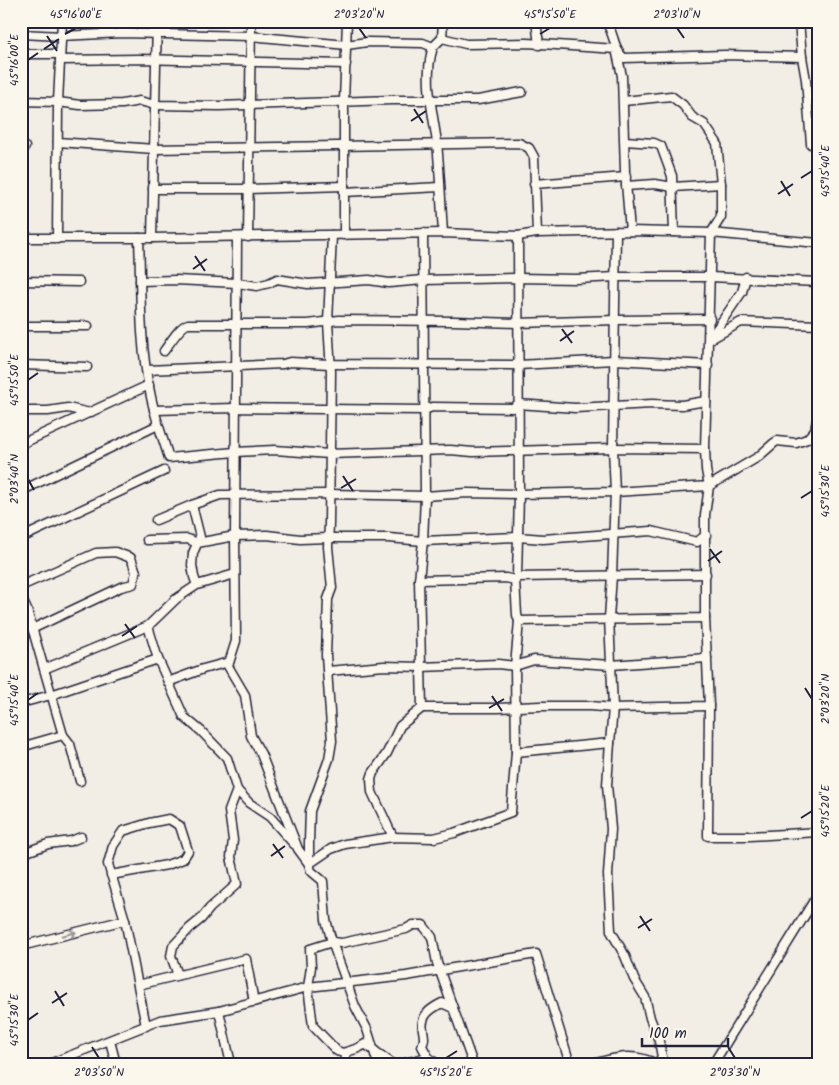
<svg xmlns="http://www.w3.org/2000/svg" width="839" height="1085" font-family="Kalam,sans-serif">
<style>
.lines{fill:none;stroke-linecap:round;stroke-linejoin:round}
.minor-casing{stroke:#22223b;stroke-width:11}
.minor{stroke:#fbf7ec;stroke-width:8}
.oneway{stroke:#99979c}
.ticks{fill:none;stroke:#22223b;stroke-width:2}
.neatline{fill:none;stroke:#22223b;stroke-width:2}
.ticks-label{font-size:12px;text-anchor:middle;fill:#22223b}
</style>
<rect width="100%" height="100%" fill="#f2eee5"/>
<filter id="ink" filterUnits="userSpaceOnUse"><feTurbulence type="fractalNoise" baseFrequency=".02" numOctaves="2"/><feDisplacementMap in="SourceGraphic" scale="10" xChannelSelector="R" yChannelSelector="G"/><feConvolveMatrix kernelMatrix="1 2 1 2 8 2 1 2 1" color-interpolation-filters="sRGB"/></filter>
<g filter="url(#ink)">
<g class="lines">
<g class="minor-casing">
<g id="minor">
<polyline points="536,21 539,45"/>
<path d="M 605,21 C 615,32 612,48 624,58 L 725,55 L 802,57 L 806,80 L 811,144 L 818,145"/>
<polyline points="799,21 802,57"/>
<polyline points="21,34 61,36 122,33 250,36 347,45 367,42 423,43 433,47 442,38 443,21"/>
<polyline points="442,38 466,44 527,43 616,49 622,76 625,171 630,231"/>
<path d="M 433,47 C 423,79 433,111 437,143 C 440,173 441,203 443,233"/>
<polyline points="21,54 60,54"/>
<polyline points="60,60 139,59 346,64"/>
<polyline points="21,101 58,102 80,105 122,104 140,101 155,105 219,106 392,100 478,100 522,92"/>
<polyline points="625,141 654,143 661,146 672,176 674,232"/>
<polyline points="58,142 154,149 519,143 529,148 534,157 537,233"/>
<polyline points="21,147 25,147"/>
<polyline points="534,184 626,177"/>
<polyline points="626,186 655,184 673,187 721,184"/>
<polyline points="153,189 248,189 344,186"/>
<polyline points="344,192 440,187"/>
<polyline points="616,231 613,448 615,492 612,576 609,618 613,708 709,706 705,618"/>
<polyline points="332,235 328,322 331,372 329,523 328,547 332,588 328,599 326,655 332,741 329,759 310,811 309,842 309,864 311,871 323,881 326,920 332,942 355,1006 367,1029 378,1064"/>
<polyline points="344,235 344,101 347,21"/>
<polyline points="237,237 235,536 267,535 300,539 328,538 389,538 423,541 518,537 543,539 651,531 697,542 706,535"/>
<polyline points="248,237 251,21"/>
<polyline points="21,238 152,238 443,233 518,236 537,233 630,231 711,233 818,243"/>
<path d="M 139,238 C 141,289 139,342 150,392 C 154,414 162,436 169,458 L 235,452 L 275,450 L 329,454 L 450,450 L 473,452 L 613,448 L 705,449"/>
<polyline points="152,238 157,21"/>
<polyline points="57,239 58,102 62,21"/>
<polyline points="746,277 742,292 709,340 741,322 818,325"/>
<polyline points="21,281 79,282"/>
<polyline points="140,281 176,280 237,283 257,286 269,283 277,279 308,284 369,280 389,283 423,280 518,278 576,279 616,277 710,277 818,282"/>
<polyline points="21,326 88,326"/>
<path d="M 164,351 C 170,343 180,326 188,324 L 308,324 L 339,320 L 454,321 L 518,323 L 616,320 L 710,319"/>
<polyline points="21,365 87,367"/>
<polyline points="147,370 283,364 290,362 330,364 518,365 615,360 708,365"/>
<polyline points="154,410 235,408 424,410 432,407 513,408 518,404 575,408 652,404 682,405 706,401"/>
<polyline points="21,411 48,411 68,408 90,413"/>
<polyline points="21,444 149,385"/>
<polyline points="21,491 158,425"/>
<polyline points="192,505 220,495 329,494 425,496 467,493 519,494 615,492 709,486 706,470 705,449 711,233 721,217 721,184 717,143 704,124 692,117 683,105 671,96 624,101"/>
<polyline points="156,520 192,505 200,537 193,553 192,565 194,577 197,585"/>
<polyline points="21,538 164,471"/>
<polyline points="147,540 188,539 197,543 235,536 236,641 228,666 245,695 251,736 261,754 298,849 309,864"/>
<polyline points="517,577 706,574"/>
<polyline points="419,580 423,541 425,496 423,233"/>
<polyline points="515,580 517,577 519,494 518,236"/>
<polyline points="21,586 96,553 115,552 131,558 136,572 133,584 121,587 32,629"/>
<polyline points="21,597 27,610 63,735 70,744 80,781"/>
<polyline points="148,626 158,659 184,717 201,731 227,758 237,790 249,803 270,817 294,844"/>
<polyline points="44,669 148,626 176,599 197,585 235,574"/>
<polyline points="328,671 384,666 421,667 498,664 515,666 534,660 611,665 707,658"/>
<polyline points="168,682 203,669 229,662"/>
<polyline points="21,703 51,695 158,659"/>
<polyline points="709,706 708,836 750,836 818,832"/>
<polyline points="422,708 498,708 540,706 591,706 613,708 610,743 516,752"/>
<polyline points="610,743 607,785 611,829 608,875 611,931 625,956 634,979 645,997 650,1018 659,1041 662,1057 657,1064"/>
<polyline points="21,747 63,735"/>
<polyline points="393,837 372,792 371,779 373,773 387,753 400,726 422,708 419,580 506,578 515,580 517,615 519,621 705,618 705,515 709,486 758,457 774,443 777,441 796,443 807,439 815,430 818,415"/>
<polyline points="21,854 48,844 71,841 81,837"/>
<polyline points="309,864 331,849 345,844 393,837 434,838 454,833 511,812 516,752 515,666 519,621"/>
<polyline points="111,875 167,865 183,859 188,851 180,826 169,819 149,823 123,831 113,846 108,864 125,920 146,1026"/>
<polyline points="21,946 125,920"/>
<polyline points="178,975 171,956 173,946 190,928 201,919 210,908 237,884 231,857 233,840 229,811 237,790"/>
<polyline points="138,985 246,959 254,1002"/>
<polyline points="219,1011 231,1064"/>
<polyline points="110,1041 116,1064"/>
<polyline points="345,1053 347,1064"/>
<polyline points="49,1064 160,1020 219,1011 308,987 406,976 536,954 570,1064"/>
<path d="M 393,1064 L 365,1044 C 357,1050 351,1050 343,1053 L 337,1051 L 313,1026 L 308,987 L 311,967 L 310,949 L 332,942 L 342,943 L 406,929 L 413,925 L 423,925 L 432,937 L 437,963 L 453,1008"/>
<polyline points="400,1064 428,1057"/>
<path d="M 437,1064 L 428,1057 L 422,1046 C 425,1039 424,1037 423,1030 C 420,1016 430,1009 442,1003 L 453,1008 L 473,1064"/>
<path d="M 592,1064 C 616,1058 633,1052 656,1064"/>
<polyline points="713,1064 818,894"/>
</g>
</g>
<use href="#minor" class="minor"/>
</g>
<defs><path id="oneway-shaft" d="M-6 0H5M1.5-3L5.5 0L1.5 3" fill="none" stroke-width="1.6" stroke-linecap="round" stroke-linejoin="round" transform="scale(1.25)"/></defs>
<use class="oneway" href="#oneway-shaft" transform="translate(69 934) rotate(-14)"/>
</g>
<path class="ticks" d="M 359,28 L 366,38M 677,28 L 684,38M 65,34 L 76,28M 540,34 L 550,28M 47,36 L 57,51M 44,49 L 59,39M 28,60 L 38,53M 414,109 L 423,123M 411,121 L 426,111M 801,178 L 812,171M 781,181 L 790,196M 778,194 L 793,184M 195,256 L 205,271M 193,269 L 207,259M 562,329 L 572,343M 560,341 L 574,331M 28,380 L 38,373M 343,476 L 353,491M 28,479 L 34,490M 341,488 L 356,479M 801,498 L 812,491M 710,549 L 720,563M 708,561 L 722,551M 125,624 L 135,638M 122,636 L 137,626M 805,688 L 812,699M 492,696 L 502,711M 28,700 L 38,693M 489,708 L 504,699M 801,818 L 812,811M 273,844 L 283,858M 271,856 L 285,846M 640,916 L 650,931M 638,928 L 652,919M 55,991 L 64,1006M 52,1003 L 67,993M 28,1020 L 38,1013M 92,1047 L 99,1058M 728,1047 L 735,1058M 446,1058 L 457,1051"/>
<rect width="839" height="1085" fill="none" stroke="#fbf7ec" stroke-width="55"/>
<path d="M642 1038v8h86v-8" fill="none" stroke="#22223b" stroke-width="2.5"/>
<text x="649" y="1038" font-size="15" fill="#22223b" stroke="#fbf7ec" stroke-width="4" paint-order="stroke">100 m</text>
<rect x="28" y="28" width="784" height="1030" class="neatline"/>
<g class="ticks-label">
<text x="76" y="18">45°16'00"E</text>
<text x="359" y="18">2°03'20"N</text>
<text x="550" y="18">45°15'50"E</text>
<text x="677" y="18">2°03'10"N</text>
<text transform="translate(14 60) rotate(-90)" y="4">45°16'00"E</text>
<text transform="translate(825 171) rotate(-90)" y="4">45°15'40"E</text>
<text transform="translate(14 380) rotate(-90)" y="4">45°15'50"E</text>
<text transform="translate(14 479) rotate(-90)" y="4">2°03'40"N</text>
<text transform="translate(825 491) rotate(-90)" y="4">45°15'30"E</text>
<text transform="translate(825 699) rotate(-90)" y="4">2°03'20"N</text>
<text transform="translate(14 700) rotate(-90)" y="4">45°15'40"E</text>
<text transform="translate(825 811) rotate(-90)" y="4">45°15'20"E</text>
<text transform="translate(14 1020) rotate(-90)" y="4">45°15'30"E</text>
<text x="99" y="1076">2°03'50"N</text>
<text x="446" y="1076">45°15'20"E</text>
<text x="735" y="1076">2°03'30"N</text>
</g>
</svg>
